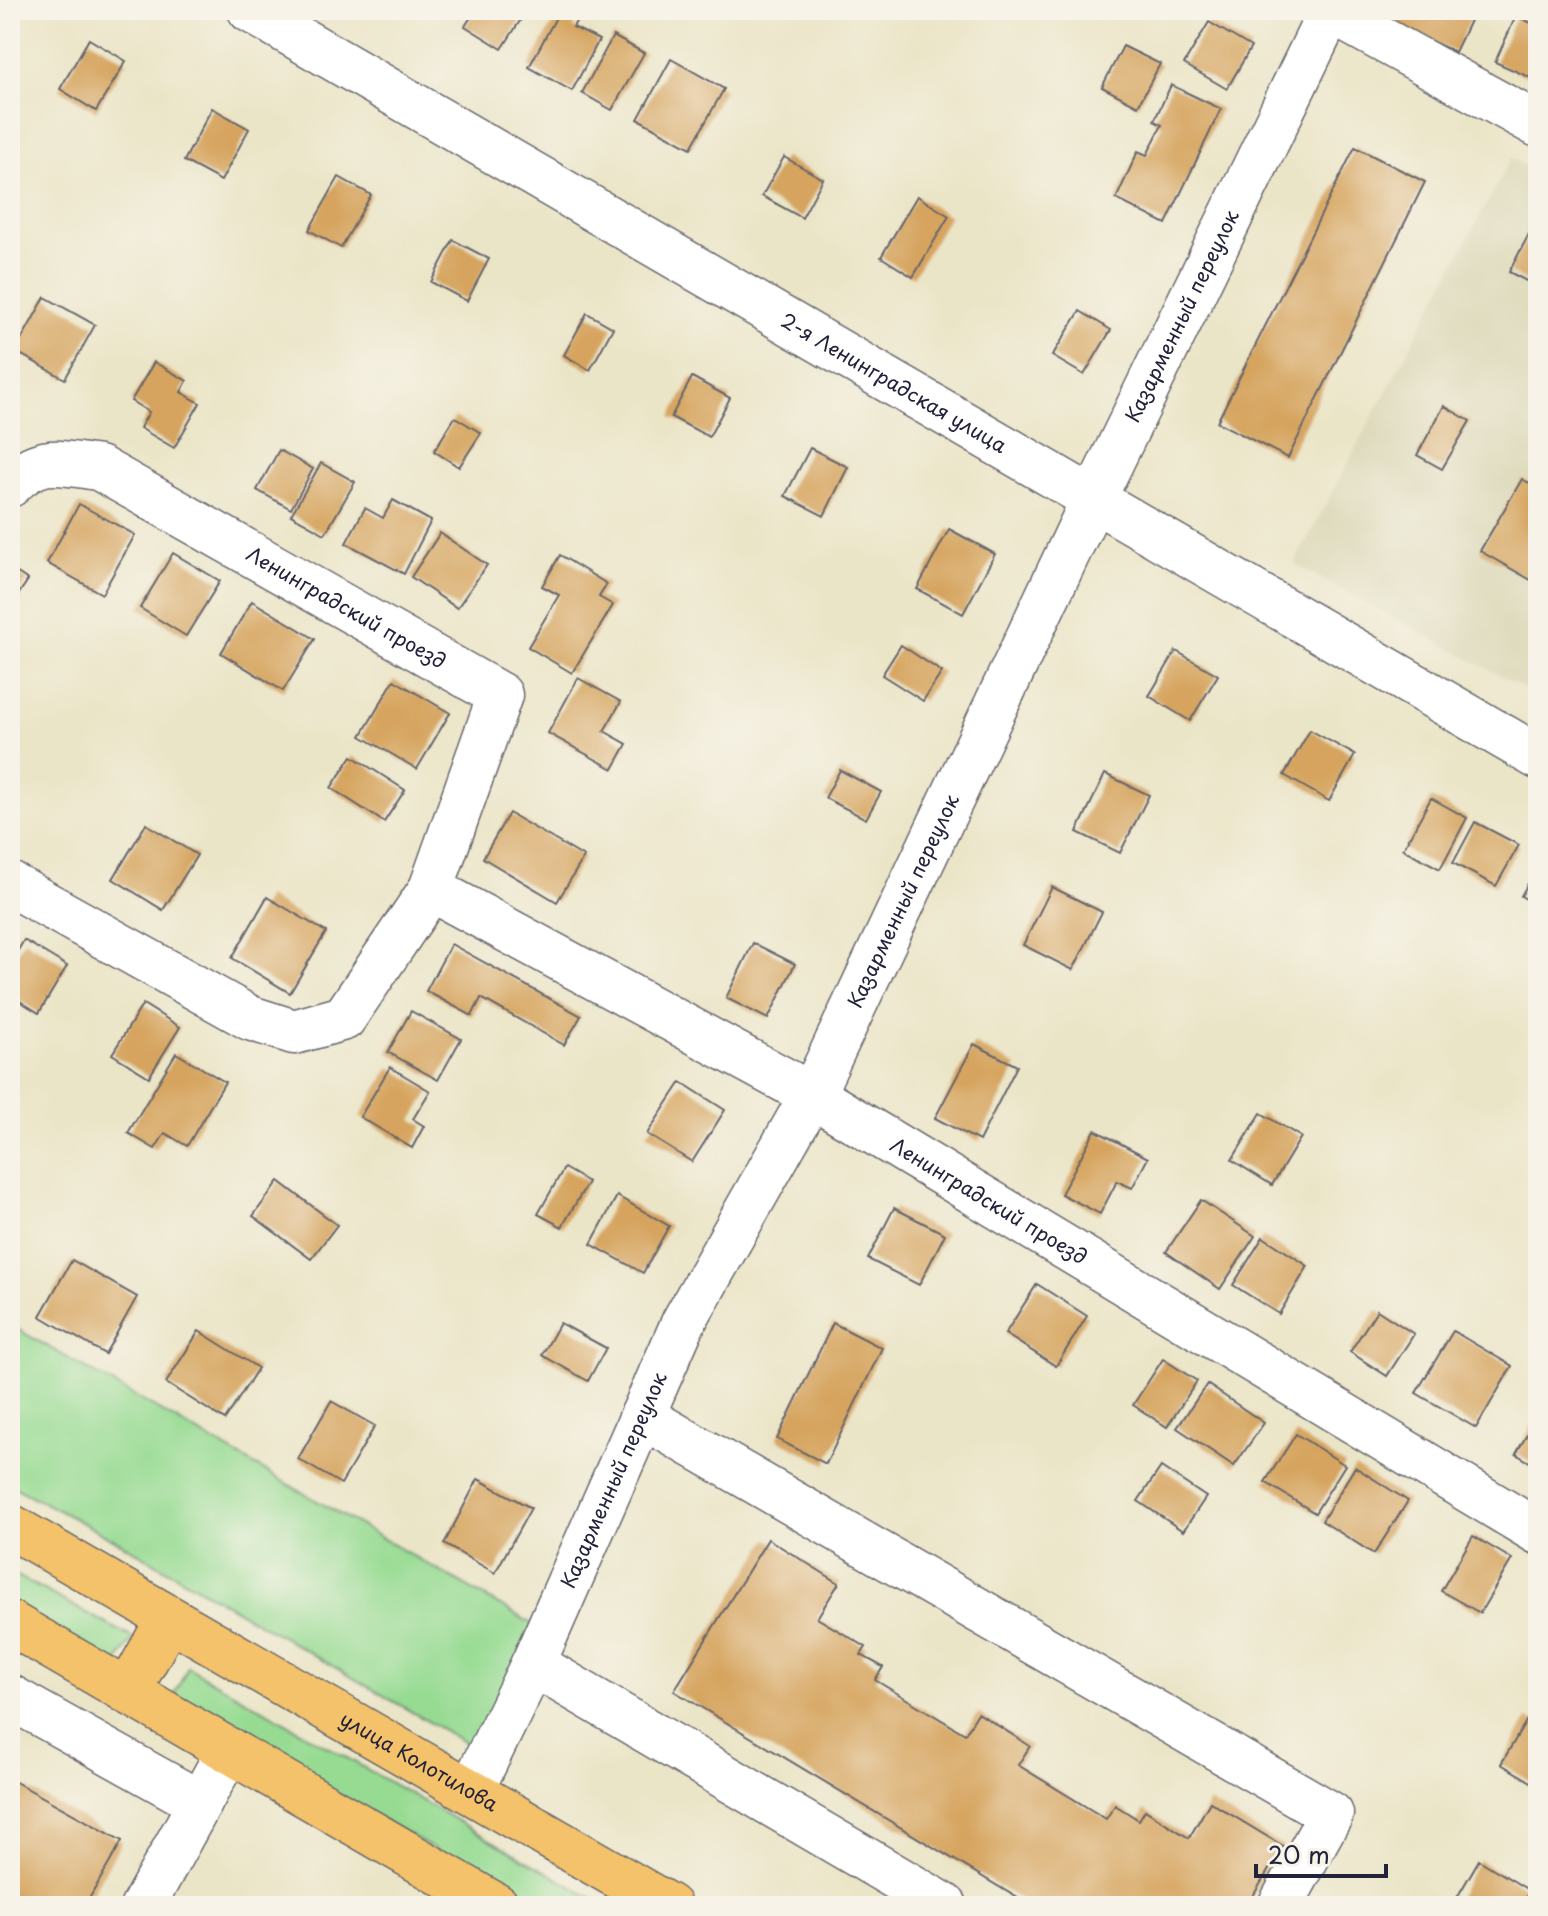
<svg xmlns="http://www.w3.org/2000/svg" width="1548" height="1916" font-family="'Playpen Sans',sans-serif">
<style>
.built{fill:#dcd8b8}
.green{fill:#97db93;stroke:#5c7e67;stroke-width:2}
.building{fill:#d6a45f}
.lines{fill:none;stroke-linecap:round;stroke-linejoin:round}
.minor-casing{stroke:#68666c;stroke-width:47}
.major-casing{stroke:#68666c;stroke-width:47}
.minor{stroke:#fff;stroke-width:44}
.major{stroke:#f4c26a;stroke-width:44}
.labels{text-anchor:middle;stroke-width:8;stroke-linejoin:round;paint-order:stroke}
.street-label{font-size:20px;fill:#22223b;stroke:#f7f3e8}
</style>
<rect width="100%" height="100%" fill="#f7f3e8"/>
<filter id="ink" filterUnits="userSpaceOnUse"><feTurbulence type="fractalNoise" baseFrequency=".0125" numOctaves="2"/><feDisplacementMap in="SourceGraphic" scale="16" xChannelSelector="R" yChannelSelector="G"/><feConvolveMatrix kernelMatrix="1 2 1 2 8 2 1 2 1" color-interpolation-filters="sRGB"/></filter>
<filter id="wash" filterUnits="userSpaceOnUse"><feTurbulence type="fractalNoise" baseFrequency=".006" numOctaves="4" result="noise"/><feDisplacementMap in="SourceGraphic" scale="32" xChannelSelector="R" yChannelSelector="G"/><feGaussianBlur stdDeviation="1.8" result="paint"/><feColorMatrix in="noise" values="0 0 0 0 0 0 0 0 0 0 0 0 0 0 0 0 0 1.4 0 .05"/><feComposite in="paint" operator="in"/></filter>
<g filter="url(#wash)">
<rect width="100%" height="100%" fill="#ebe5c8"/>
<polygon class="built" points="1511,158 1538,173 1538,696 1294,564"/>
<g class="green">
<polygon points="10,1325 537,1627 474,1748 119,1542 10,1485"/>
<polygon points="10,1572 133,1638 113,1669 10,1611"/>
<polygon points="188,1667 606,1906 534,1906 172,1699"/>
</g>
<g id="blocks">
<g class="building">
<polygon points="476,10 527,10 502,49 465,26"/>
<polygon points="560,10 582,10 573,27 599,40 572,91 529,67"/>
<polygon points="1387,10 1475,10 1455,52 1383,19"/>
<polygon points="1516,16 1538,26 1538,81 1495,62"/>
<polygon points="1209,22 1251,47 1227,89 1184,64"/>
<polygon points="613,36 644,53 612,110 582,93"/>
<polygon points="89,39 126,61 96,111 60,89"/>
<polygon points="1123,46 1160,64 1138,106 1102,87"/>
<polygon points="671,59 724,89 691,148 638,119"/>
<polygon points="1171,85 1221,109 1166,224 1116,199 1138,151 1147,155 1162,125 1154,121"/>
<polygon points="212,108 249,129 221,181 184,161"/>
<polygon points="1355,147 1425,182 1288,458 1217,422"/>
<polygon points="784,157 823,179 802,218 762,196"/>
<polygon points="339,177 371,195 341,248 309,230"/>
<polygon points="917,196 949,216 913,277 881,257"/>
<polygon points="1538,217 1538,287 1509,272"/>
<polygon points="453,240 489,259 467,301 431,282"/>
<polygon points="45,297 95,325 65,379 15,351"/>
<polygon points="1080,311 1111,330 1084,375 1052,356"/>
<polygon points="587,313 613,328 590,370 564,355"/>
<polygon points="154,362 187,381 181,392 200,403 174,448 140,428 149,412 131,401"/>
<polygon points="692,377 730,398 709,437 671,417"/>
<polygon points="1444,406 1470,421 1442,469 1417,455"/>
<polygon points="455,417 481,433 459,467 434,451"/>
<polygon points="810,448 848,467 824,516 785,496"/>
<polygon points="279,450 313,469 291,509 257,490"/>
<polygon points="321,463 355,482 325,534 291,515"/>
<polygon points="1522,479 1538,488 1538,584 1480,551"/>
<polygon points="393,500 431,521 404,574 346,543 365,508 383,518"/>
<polygon points="79,504 135,535 102,594 47,563"/>
<polygon points="949,529 995,554 963,614 917,589"/>
<polygon points="440,533 487,565 457,608 411,577"/>
<polygon points="173,553 220,581 186,636 140,608"/>
<polygon points="560,555 607,584 599,597 613,605 572,673 528,647 559,595 542,586"/>
<polygon points="10,568 28,580 10,607"/>
<polygon points="252,601 315,639 283,691 221,653"/>
<polygon points="901,645 942,672 923,701 882,675"/>
<polygon points="1176,651 1218,675 1190,721 1149,696"/>
<polygon points="578,678 621,702 604,731 627,744 613,769 548,733"/>
<polygon points="394,680 450,713 417,769 361,736"/>
<polygon points="1310,730 1355,755 1329,801 1284,775"/>
<polygon points="352,756 405,790 384,822 331,788"/>
<polygon points="840,770 881,792 866,819 825,798"/>
<polygon points="1105,774 1149,795 1120,853 1077,832"/>
<polygon points="1431,798 1467,818 1440,869 1403,849"/>
<polygon points="509,813 584,857 557,902 483,858"/>
<polygon points="1475,822 1519,845 1496,886 1453,863"/>
<polygon points="146,824 197,855 163,910 113,879"/>
<polygon points="1538,866 1538,906 1521,896"/>
<polygon points="1052,887 1102,912 1073,970 1023,945"/>
<polygon points="267,897 326,932 290,993 232,958"/>
<polygon points="24,940 67,966 39,1013 10,995 10,964"/>
<polygon points="753,943 795,964 768,1019 726,998"/>
<polygon points="451,944 581,1016 564,1045 481,998 472,1016 426,991"/>
<polygon points="143,1004 180,1027 149,1077 112,1054"/>
<polygon points="411,1011 461,1039 438,1080 388,1052"/>
<polygon points="974,1044 1017,1066 979,1141 935,1118"/>
<polygon points="176,1053 225,1082 187,1146 165,1133 155,1149 128,1133"/>
<polygon points="390,1067 430,1091 413,1119 424,1126 412,1148 360,1117"/>
<polygon points="681,1082 725,1110 692,1162 647,1134"/>
<polygon points="1261,1113 1301,1137 1272,1185 1232,1160"/>
<polygon points="1095,1130 1148,1158 1132,1188 1117,1181 1100,1214 1061,1194"/>
<polygon points="564,1168 588,1182 562,1227 538,1214"/>
<polygon points="279,1181 337,1225 311,1259 253,1216"/>
<polygon points="617,1196 669,1226 643,1273 591,1244"/>
<polygon points="1201,1200 1255,1236 1220,1289 1166,1252"/>
<polygon points="894,1208 945,1234 919,1285 868,1259"/>
<polygon points="1263,1237 1308,1266 1279,1314 1233,1285"/>
<polygon points="72,1260 137,1297 105,1354 40,1316"/>
<polygon points="1037,1284 1087,1316 1056,1366 1005,1334"/>
<polygon points="1377,1310 1414,1334 1387,1376 1350,1352"/>
<polygon points="560,1323 606,1348 588,1381 542,1355"/>
<polygon points="833,1323 882,1348 826,1464 777,1439"/>
<polygon points="199,1331 258,1368 225,1420 166,1383"/>
<polygon points="1453,1331 1512,1366 1476,1428 1416,1393"/>
<polygon points="1163,1359 1197,1381 1167,1427 1133,1405"/>
<polygon points="1207,1384 1264,1423 1234,1466 1177,1428"/>
<polygon points="331,1401 375,1426 341,1484 298,1459"/>
<polygon points="1538,1415 1538,1467 1516,1454"/>
<polygon points="1296,1434 1345,1465 1315,1513 1265,1482"/>
<polygon points="1161,1467 1206,1497 1183,1531 1138,1501"/>
<polygon points="1355,1467 1408,1501 1374,1554 1322,1521"/>
<polygon points="478,1479 531,1508 495,1573 444,1544"/>
<polygon points="1473,1536 1512,1559 1480,1613 1441,1591"/>
<polygon points="768,1539 839,1583 817,1618 866,1647 861,1655 883,1667 875,1680 965,1734 978,1713 1030,1746 1018,1765 1106,1819 1115,1805 1139,1820 1145,1810 1189,1838 1210,1802 1283,1846 1247,1906 1031,1906 674,1691"/>
<polygon points="1528,1718 1538,1724 1538,1786 1501,1764"/>
<polygon points="10,1779 122,1841 85,1906 10,1906"/>
<polygon points="1479,1860 1530,1891 1520,1906 1452,1906"/>
</g>
</g>
</g>
<g filter="url(#ink)">
<use href="#blocks" fill-opacity="0" stroke="#68666c" stroke-width="2"/>
<g class="lines">
<g class="minor-casing">
<g id="minor">
<path id="s1" d="M 250,10 L 1538,757"/>
<polyline points="1328,10 1538,125"/>
<path id="s2" d="M 10,485 C 40,454 60,463 99,468 L 500,695 L 431,889 L 812,1095 L 1538,1532"/>
<polyline points="10,884 250,1018 294,1032 344,1018 431,889"/>
<polyline points="642,1416 1331,1814 1280,1906"/>
<polyline points="533,1664 945,1906"/>
<polyline points="10,1697 200,1803"/>
<path id="s3" d="M 471,1791 L 533,1664 L 684,1321 L 812,1095 L 1093,500 L 1331,10"/>
<polyline points="143,1906 229,1750"/>
</g>
</g>
<g class="major-casing">
<g id="major">
<path id="s4" d="M 10,1526 L 669,1906"/>
<polyline points="10,1623 497,1906"/>
<polyline points="128,1692 169,1618"/>
</g>
</g>
<use href="#minor" class="minor"/>
<use href="#major" class="major"/>
</g>
</g>
<g class="labels">
<g class="street-label">
<text dy="7" stroke="none"><textPath href="#s3" startOffset="1638">Казарменный переулок</textPath></text>
<text dy="7" stroke="none"><textPath href="#s1" startOffset="744">2-я Ленинградская улица</textPath></text>
<text dy="7" stroke="none"><textPath href="#s2" startOffset="380">Ленинградский проезд</textPath></text>
<text dy="7" stroke="none"><textPath href="#s3" startOffset="990">Казарменный переулок</textPath></text>
<text dy="7" stroke="none"><textPath href="#s2" startOffset="1402">Ленинградский проезд</textPath></text>
<text dy="7" stroke="none"><textPath href="#s3" startOffset="342">Казарменный переулок</textPath></text>
<text dy="7" stroke="none"><textPath href="#s4" startOffset="472">улица Колотилова</textPath></text>
</g>
</g>
<rect width="1548" height="1916" fill="none" stroke="#f7f3e8" stroke-width="40"/>
<path d="M1256 1864v12h130v-12" fill="none" stroke="#22223b" stroke-width="4"/>
<text x="1268" y="1864" font-size="24" fill="#22223b" stroke="#f7f3e8" stroke-width="6" paint-order="stroke">20 m</text>
</svg>
